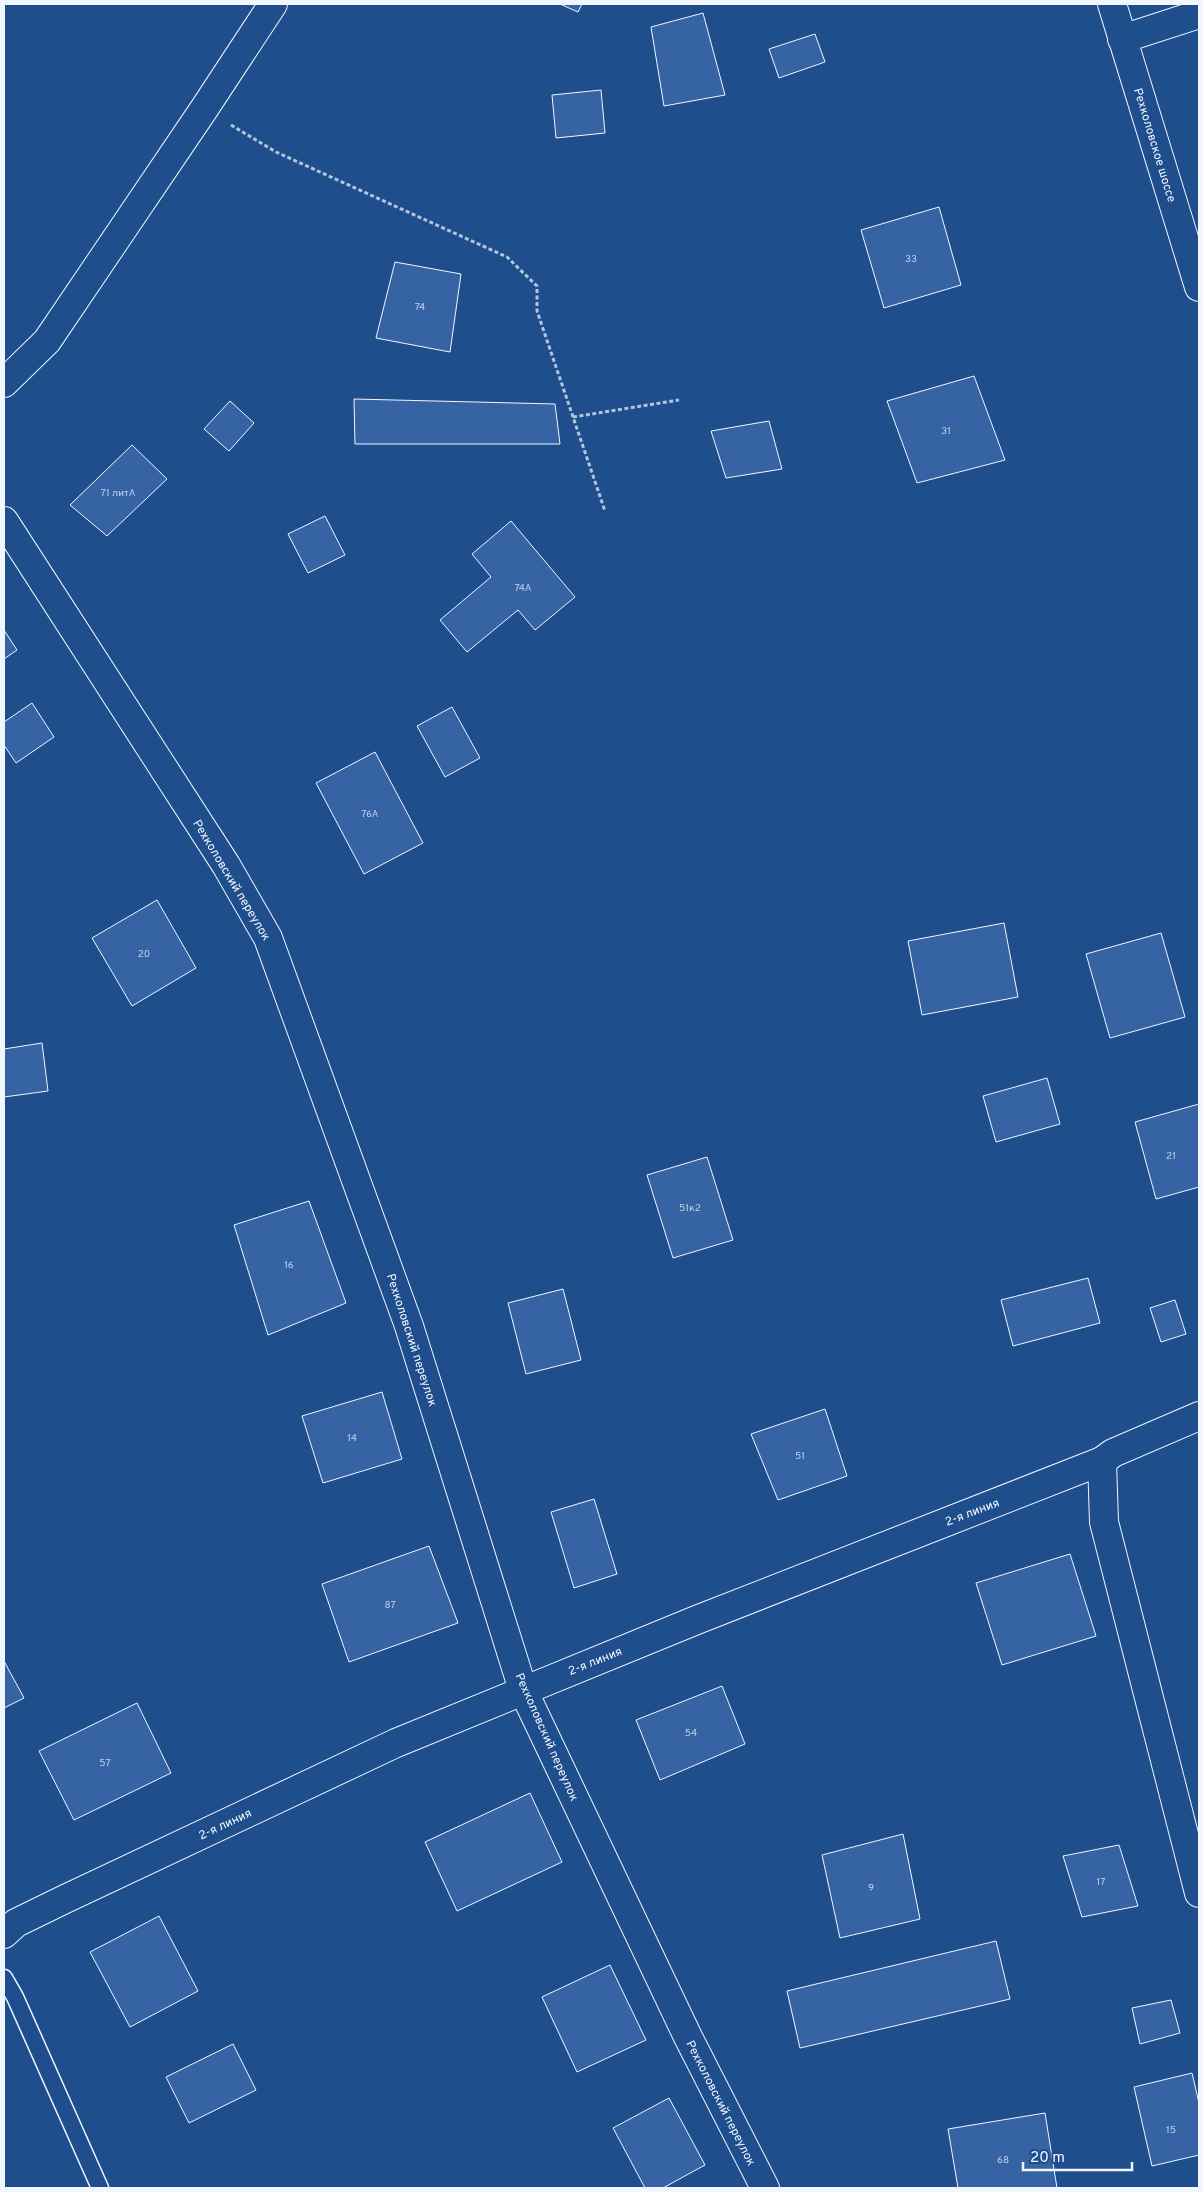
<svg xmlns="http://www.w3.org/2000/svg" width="1203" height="2192" font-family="Overpass,sans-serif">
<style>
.building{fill:#3563a3;stroke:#f2f6ff}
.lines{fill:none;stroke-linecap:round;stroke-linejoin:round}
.service-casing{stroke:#f2f6ff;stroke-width:19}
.minor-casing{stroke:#f2f6ff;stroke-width:30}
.path{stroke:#b3c4dc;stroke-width:3;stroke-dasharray:4 2.5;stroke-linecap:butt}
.service{stroke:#1f4e8c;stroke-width:16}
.minor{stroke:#1f4e8c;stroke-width:28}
.labels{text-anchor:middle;stroke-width:4;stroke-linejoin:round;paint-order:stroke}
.number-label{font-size:10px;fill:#c3d1e8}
.street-label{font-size:12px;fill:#f2f6ff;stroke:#1f4e8c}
</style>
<rect width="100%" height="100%" fill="#1f4e8c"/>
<g class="building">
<polygon points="560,4 582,4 578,12"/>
<polygon points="703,13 725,95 664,106 651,27"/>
<polygon points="815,34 825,62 779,78 769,49"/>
<polygon points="601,90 605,133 556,138 552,95"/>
<polygon points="939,207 961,285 884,308 861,230"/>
<polygon points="395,262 461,274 450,352 376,338"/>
<polygon points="974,376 1005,460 917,483 887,401"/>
<polygon points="354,399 555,404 560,444 355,444"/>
<polygon points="230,401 254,423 229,451 204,429"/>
<polygon points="769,421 782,469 726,478 711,431"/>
<polygon points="132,445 167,479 107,536 70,505"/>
<polygon points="325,516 345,555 308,573 288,534"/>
<polygon points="511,521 575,597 535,630 518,610 467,652 440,620 491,577 472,554"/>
<polygon points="4,630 17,650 4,659"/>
<polygon points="32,703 54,737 16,763 4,745 4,722"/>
<polygon points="452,707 480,758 445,777 417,726"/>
<polygon points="375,752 423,843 364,874 316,783"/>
<polygon points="157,900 196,968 132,1006 92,938"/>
<polygon points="1004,923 1018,997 922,1015 908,941"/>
<polygon points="1161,933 1185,1017 1110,1038 1086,954"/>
<polygon points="42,1043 48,1091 4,1097 4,1049"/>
<polygon points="1047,1078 1060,1124 996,1142 983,1096"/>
<polygon points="1199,1104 1199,1187 1156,1199 1135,1122"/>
<polygon points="707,1157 733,1240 673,1258 647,1175"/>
<polygon points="309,1201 346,1303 268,1335 234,1225"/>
<polygon points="1088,1278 1100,1323 1013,1346 1001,1300"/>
<polygon points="563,1289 581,1360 526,1374 508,1303"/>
<polygon points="1175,1300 1186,1334 1161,1342 1150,1308"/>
<polygon points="382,1392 402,1459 323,1483 302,1416"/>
<polygon points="825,1409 847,1476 778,1500 751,1434"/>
<polygon points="594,1499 617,1574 574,1588 551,1512"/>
<polygon points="429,1546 458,1623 349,1662 322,1584"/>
<polygon points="1070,1554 1096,1636 1002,1665 976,1583"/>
<polygon points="4,1661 24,1698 4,1708"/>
<polygon points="722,1686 745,1744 660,1780 636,1720"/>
<polygon points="137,1703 171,1773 74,1820 39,1751"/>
<polygon points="530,1793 562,1862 457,1911 425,1842"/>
<polygon points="903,1834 920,1919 840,1938 822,1855"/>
<polygon points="1119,1845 1138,1906 1082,1917 1063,1856"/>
<polygon points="159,1916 198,1991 130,2027 90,1952"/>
<polygon points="996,1941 1010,1999 800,2048 787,1991"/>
<polygon points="610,1965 646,2040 577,2072 542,1997"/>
<polygon points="1171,2000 1180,2033 1140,2044 1132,2008"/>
<polygon points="233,2044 256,2090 189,2123 166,2077"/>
<polygon points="1192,2073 1199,2103 1199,2155 1152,2166 1134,2087"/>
<polygon points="669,2098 705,2165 663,2188 645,2188 613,2128"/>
<polygon points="1045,2113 1057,2188 958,2188 948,2129"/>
</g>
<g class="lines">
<g class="service-casing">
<polyline id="service" points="4,1978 15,1997 100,2188"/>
</g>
<g class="minor-casing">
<g id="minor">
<polyline points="1112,4 1199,287"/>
<polyline points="1122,39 1199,14"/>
<polyline points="4,383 47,341 204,109 273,4"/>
<polyline points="4,521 226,865 268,938 409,1326 523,1690 688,2037 765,2188"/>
<polyline points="1102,1461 1104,1522 1199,1893"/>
<polyline points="4,1934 16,1923 63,1900 396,1743 699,1619 1102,1461 1113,1453 1199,1416"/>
</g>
</g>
<g class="path">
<polyline points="231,125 276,152 507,257 537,286 537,311 605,511"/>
<polyline points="573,417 679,400"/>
</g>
<use href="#service" class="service"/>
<use href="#minor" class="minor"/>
</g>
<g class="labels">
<g class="number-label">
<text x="911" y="262">33</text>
<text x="420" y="310">74</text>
<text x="946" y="434">31</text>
<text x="118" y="496">71 литА</text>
<text x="523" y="591">74А</text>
<text x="370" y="817">76А</text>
<text x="144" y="957">20</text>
<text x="1171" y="1159">21</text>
<text x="690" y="1211">51к2</text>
<text x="289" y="1268">16</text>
<text x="352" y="1441">14</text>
<text x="800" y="1459">51</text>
<text x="390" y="1608">87</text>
<text x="691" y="1736">54</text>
<text x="105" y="1766">57</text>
<text x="1101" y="1885">17</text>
<text x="871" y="1891">9</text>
<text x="1171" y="2133">15</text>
<text x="1003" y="2163">68</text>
</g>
<g class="street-label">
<text transform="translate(1155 145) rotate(73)" y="4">Рехколовское шоссе</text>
<text transform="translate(232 880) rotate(59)" y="4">Рехколовский переулок</text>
<text transform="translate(412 1340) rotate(72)" y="4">Рехколовский переулок</text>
<text transform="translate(972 1512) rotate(-21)" y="4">2-я линия</text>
<text transform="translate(595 1661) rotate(-22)" y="4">2-я линия</text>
<text transform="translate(547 1737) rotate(66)" y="4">Рехколовский переулок</text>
<text transform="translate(225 1824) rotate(-25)" y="4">2-я линия</text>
<text transform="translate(721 2103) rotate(63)" y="4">Рехколовский переулок</text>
</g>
</g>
<rect width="1203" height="2192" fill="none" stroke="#f2f6ff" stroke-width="10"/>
<path d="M1023 2162v8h109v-8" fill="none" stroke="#f2f6ff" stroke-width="2.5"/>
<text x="1030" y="2162" font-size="15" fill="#f2f6ff" stroke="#1f4e8c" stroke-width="4" paint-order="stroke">20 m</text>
</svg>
